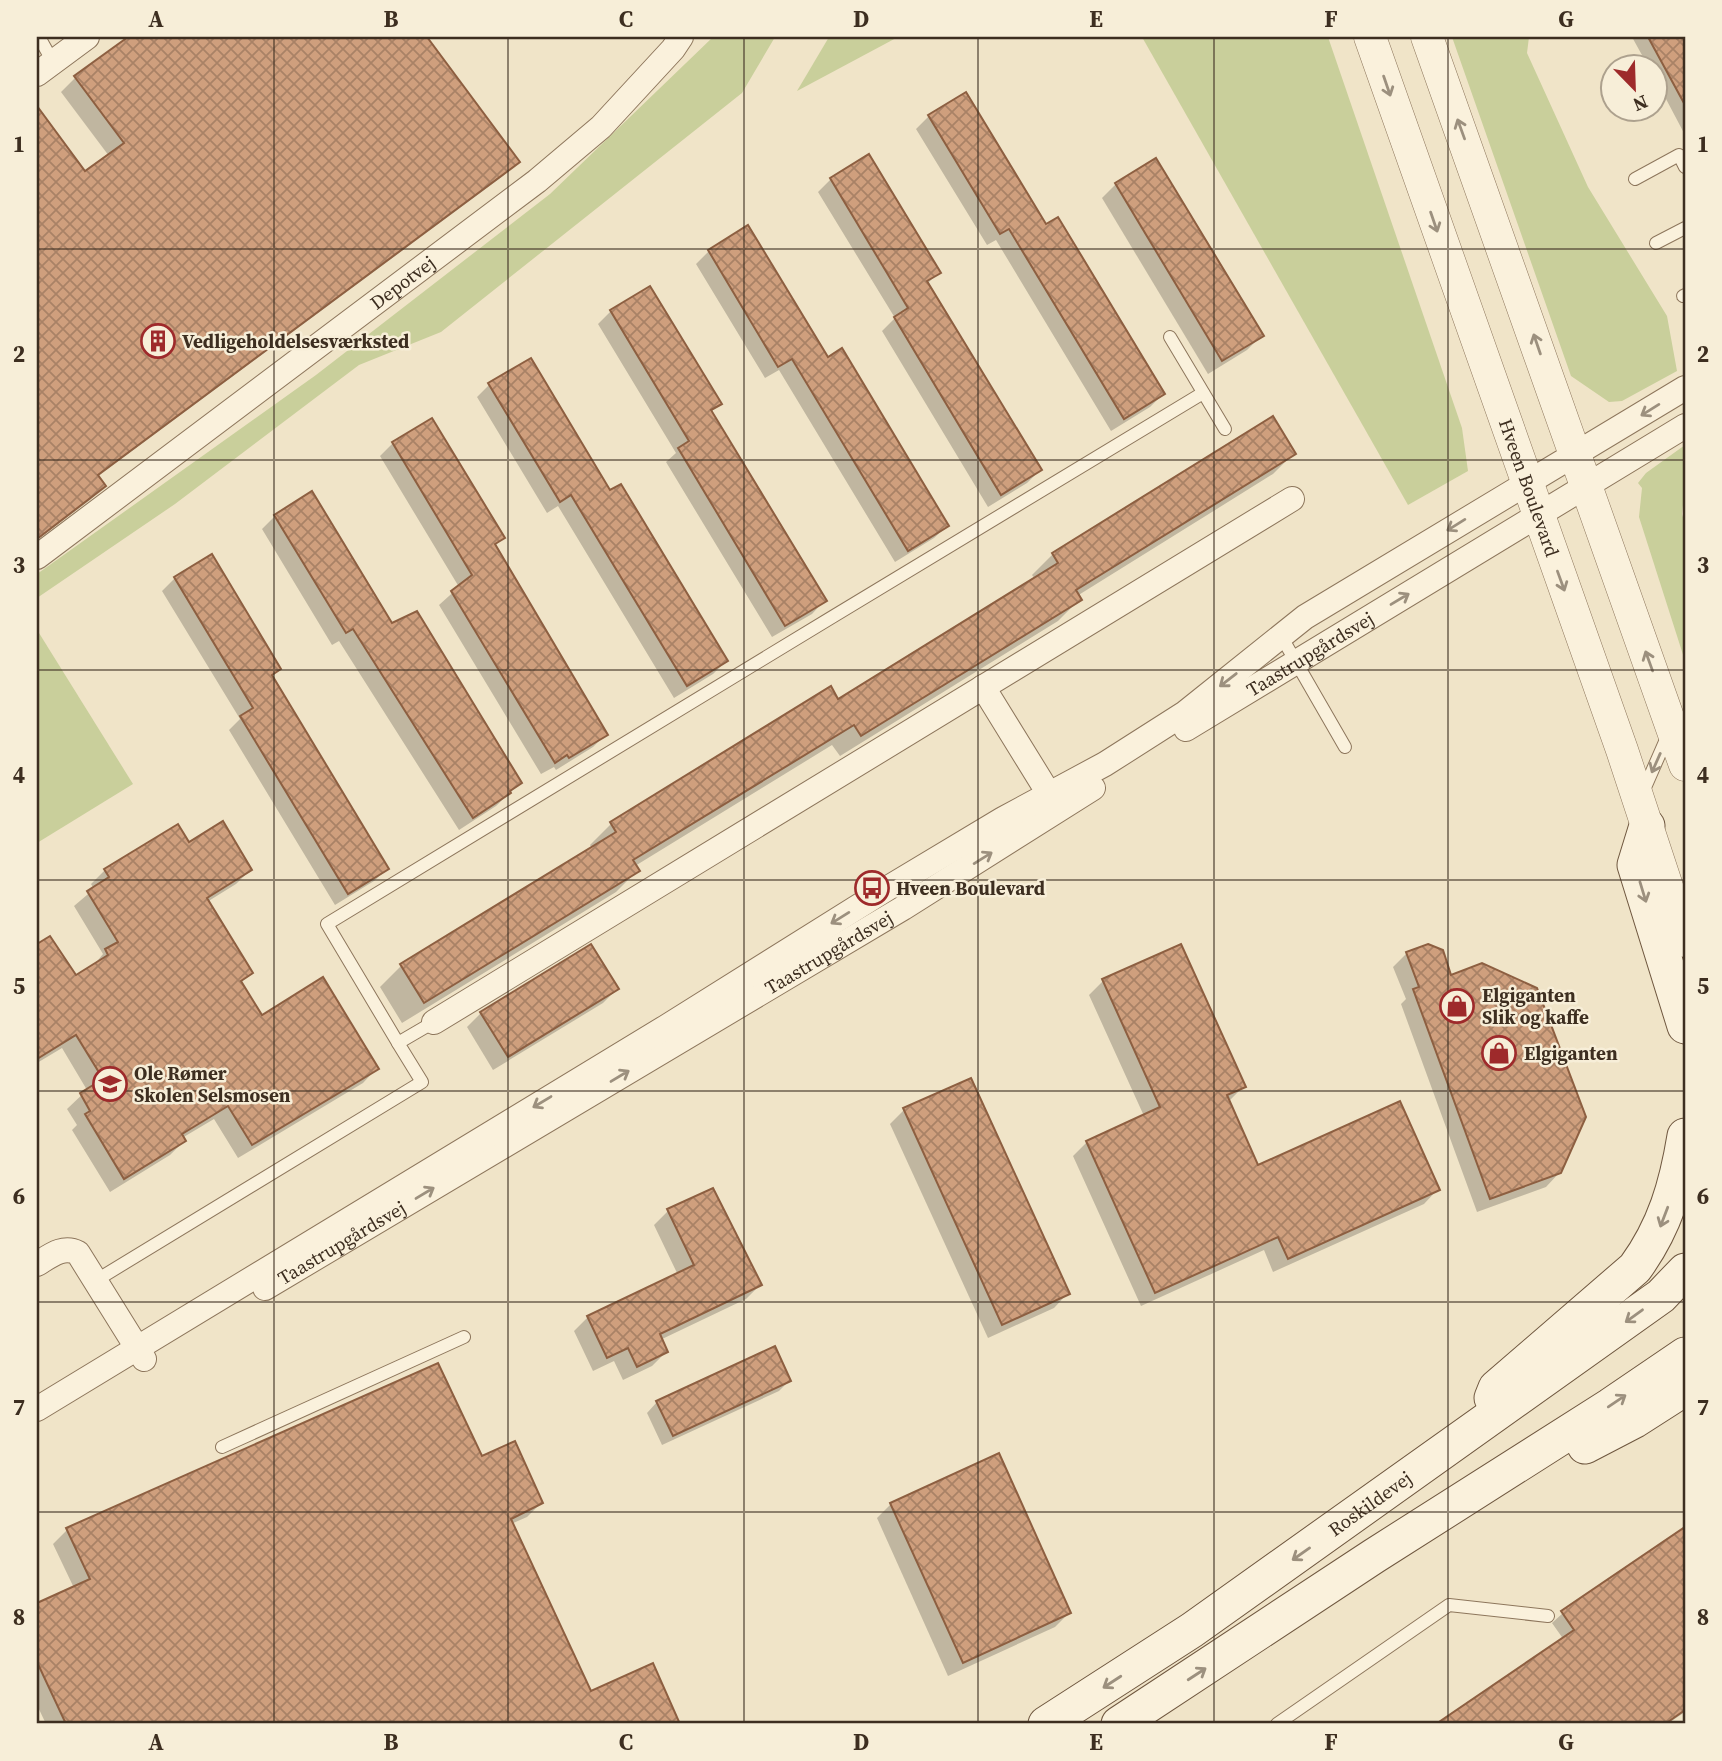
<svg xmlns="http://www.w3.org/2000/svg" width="1722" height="1761" font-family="'Source Serif 4',serif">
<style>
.grass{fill:#c9cf9b}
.shadow{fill:#0003}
.building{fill:url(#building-cross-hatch);stroke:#8d5f41;stroke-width:2}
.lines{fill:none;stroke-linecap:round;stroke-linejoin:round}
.service-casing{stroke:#8d765c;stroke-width:14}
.minor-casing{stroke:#8d765c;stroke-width:26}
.tertiary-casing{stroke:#8d765c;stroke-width:33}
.secondary-casing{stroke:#6f573f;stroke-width:37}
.service{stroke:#faf1dc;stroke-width:12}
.minor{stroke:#faf1dc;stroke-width:24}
.tertiary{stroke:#faf1dc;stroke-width:32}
.secondary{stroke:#faf1dc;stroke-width:35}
.oneway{stroke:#9c907e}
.grid{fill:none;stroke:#3d2e20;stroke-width:2;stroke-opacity:0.55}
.labels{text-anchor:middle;stroke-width:5;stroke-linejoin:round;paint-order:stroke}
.street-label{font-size:19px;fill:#3d2e20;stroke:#f7eed8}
.poi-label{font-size:19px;font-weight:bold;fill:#3d2e20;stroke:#f7eed8;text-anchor:start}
.neatline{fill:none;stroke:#3d2e20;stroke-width:2.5}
.grid-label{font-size:23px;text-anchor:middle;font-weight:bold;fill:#3d2e20}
</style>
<defs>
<pattern id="building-cross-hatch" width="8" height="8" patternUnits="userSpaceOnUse" patternTransform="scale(1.75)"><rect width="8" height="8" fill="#cf9f7d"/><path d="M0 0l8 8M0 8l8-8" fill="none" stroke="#a98266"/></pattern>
</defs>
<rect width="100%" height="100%" fill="#f0e4c8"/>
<g class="grass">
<polygon points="713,37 775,37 742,93 441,332 359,365 175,504 37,598 37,574 316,375 550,194"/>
<polygon points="829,37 898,37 797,91"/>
<polygon points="1142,37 1328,37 1462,428 1468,471 1408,505"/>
<polygon points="1452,37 1529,37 1527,53 1588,187 1667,316 1677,371 1622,401 1609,402 1571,376"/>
<polygon points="1685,445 1685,487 1682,514 1685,524 1685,661 1639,517 1642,488 1638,483 1646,473"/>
<polygon points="39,633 133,784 37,843 37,635"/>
</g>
<g class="shadow">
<polygon points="131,37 425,37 517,162 503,176 97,477 104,486 90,500 37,540 37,109 85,173 109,156 61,92 75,78"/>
<polygon points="1632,37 1685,37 1685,135 1656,80 1656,66 1648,66"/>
<polygon points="929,116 1045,226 1163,394 1150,407 1111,431 996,240 987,245 916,129"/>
<polygon points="831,179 939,272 927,284 1040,470 1027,483 988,507 882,331 895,318 818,192"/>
<polygon points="1116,184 1261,336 1247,350 1208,374 1102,198"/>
<polygon points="709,251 827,359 947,526 934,538 895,562 779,370 765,378 696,264"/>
<polygon points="611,311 719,404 711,412 824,601 812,614 772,637 666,462 676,453 598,324"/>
<polygon points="489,385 610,492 726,661 713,674 674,698 558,506 547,513 477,397"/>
<polygon points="393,443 503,538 494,547 606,734 593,747 556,770 554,767 541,774 439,605 459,587 380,456"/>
<polygon points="1294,453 1273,474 1077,596 1079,600 1058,621 840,756 832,745 635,866 637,871 616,892 402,1023 380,987 401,966 592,848 590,845 611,824 830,689 837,701 1035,579 1032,575 1053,554"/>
<polygon points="275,516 391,625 520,783 496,806 459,830 339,641 332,645 262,529"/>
<polygon points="175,578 279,669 271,677 387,869 374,881 335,905 229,730 240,719 162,591"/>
<polygon points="189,844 250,870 236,884 207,902 251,973 240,983 261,1018 377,1068 363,1083 238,1158 214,1119 182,1138 184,1141 170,1155 110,1192 72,1130 77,1125 67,1109 87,1090 62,1048 37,1063 37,946 49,938 75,977 93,966 103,954 74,906 94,889 91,884 105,870"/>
<polygon points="1407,953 1450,977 1560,1172 1546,1187 1477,1212 1401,1004 1406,999 1393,967"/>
<polygon points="1103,981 1244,1086 1229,1101 1257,1168 1438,1189 1424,1204 1273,1272 1264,1250 1141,1306 1073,1156 1087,1142 1144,1116 1089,995"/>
<polygon points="617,989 603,1003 493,1070 467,1027 481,1013"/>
<polygon points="904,1110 1068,1293 1054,1308 988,1338 890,1124"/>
<polygon points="668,1211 760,1285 746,1299 660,1340 666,1352 652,1366 623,1380 614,1361 593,1371 574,1331 588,1317 678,1275 654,1225"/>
<polygon points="789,1381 779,1391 662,1445 647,1413 657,1402"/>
<polygon points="481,1458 541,1503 527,1517 511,1524 590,1693 652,1666 678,1724 46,1724 37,1705 37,1605 74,1588 53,1544 67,1530"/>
<polygon points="891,1504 1069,1613 1055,1627 948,1676 877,1518"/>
<polygon points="1680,1533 1685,1541 1685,1712 1667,1724 1440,1724 1564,1640 1552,1623 1563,1613"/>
</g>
<g class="building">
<polygon points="128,37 427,37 520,162 98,475 106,486 37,539 37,106 85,171 124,143 74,76"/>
<polygon points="1648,37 1685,37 1685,105"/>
<polygon points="966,92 1046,224 1058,217 1165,394 1124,419 1009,229 1000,234 928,115"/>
<polygon points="869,154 941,273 927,281 1042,470 1001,495 894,317 908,308 830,178"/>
<polygon points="1156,158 1264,336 1222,361 1115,183"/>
<polygon points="748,225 828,357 842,348 949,526 908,551 792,359 778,367 708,250"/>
<polygon points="650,286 722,404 711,410 827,601 785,626 678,448 689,441 610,310"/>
<polygon points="531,358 610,490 621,484 728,661 687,686 571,495 560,502 488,383"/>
<polygon points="1273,416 1296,454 1076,590 1082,600 861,736 854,725 633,860 640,871 424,1003 400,964 616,832 610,822 831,686 838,699 1058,563 1052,553"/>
<polygon points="432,418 505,538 495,544 608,735 569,758 567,755 555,763 451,591 472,575 392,442"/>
<polygon points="312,491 392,623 417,611 522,783 510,791 511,793 473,818 353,629 346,633 274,515"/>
<polygon points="212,554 281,669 272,675 389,869 348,894 240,716 253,708 174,577"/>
<polygon points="223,821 252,870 207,898 253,973 241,981 262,1015 323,977 379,1069 252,1145 228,1106 182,1134 186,1141 124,1179 85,1114 90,1111 80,1093 103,1079 76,1035 37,1059 37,944 50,936 76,975 108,955 105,949 118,942 87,891 109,877 104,869 178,824 189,842"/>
<polygon points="591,944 619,989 508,1057 480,1012"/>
<polygon points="1181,944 1246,1087 1227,1095 1258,1165 1400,1101 1440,1190 1288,1259 1278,1237 1155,1293 1086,1141 1160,1107 1102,979"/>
<polygon points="1428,944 1443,950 1451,975 1482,963 1537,988 1586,1117 1561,1173 1490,1199 1413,989 1419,987 1406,952"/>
<polygon points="971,1078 1070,1294 1002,1325 903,1108"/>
<polygon points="713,1188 762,1285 660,1334 668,1352 637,1367 628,1348 607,1358 587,1316 694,1265 667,1209"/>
<polygon points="775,1346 791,1381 673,1436 656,1401"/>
<polygon points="438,1363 482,1456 515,1441 543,1503 511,1519 591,1691 653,1663 680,1724 66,1724 37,1662 37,1603 90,1579 66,1528"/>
<polygon points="999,1453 1071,1613 963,1663 890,1503"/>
<polygon points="1685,1527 1685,1710 1665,1724 1436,1724 1574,1630 1561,1611"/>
</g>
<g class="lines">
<g class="service-casing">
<g id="service">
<polyline points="39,37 53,62"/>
<polyline points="1635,179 1679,155 1685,167"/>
<polyline points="1656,243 1685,228"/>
<polyline points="1683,296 1685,295"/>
<polyline points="1170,337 1225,429"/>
<polyline points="1281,636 1345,747"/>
<polyline points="1643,792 1668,735"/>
<path d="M 398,1043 L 327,924 C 619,748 910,568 1203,393"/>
<polyline points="95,1281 422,1082 398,1043 434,1022"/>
<polyline points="222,1447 464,1337"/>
<polyline points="1277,1724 1449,1605 1548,1616"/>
</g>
</g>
<g class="minor-casing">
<g id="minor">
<polyline points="37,74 87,37"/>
<path id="s1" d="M 37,557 L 537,181 L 601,127 L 673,49 L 681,37"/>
<polyline points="983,687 1049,794"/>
<path id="s2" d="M 1186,729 L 1685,426"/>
<polyline points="434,1022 1292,499"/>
<path d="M 37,1264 C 50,1256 63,1245 78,1253 L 144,1359"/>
<path id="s3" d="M 265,1288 L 903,908 L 1093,788"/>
<polyline points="37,1409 666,1027 888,888 1003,819 1105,764 1185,713 1305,617 1685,388"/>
</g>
</g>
<g class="tertiary-casing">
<g id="tertiary">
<path id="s4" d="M 1370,37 L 1622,750 L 1685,941"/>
<polyline points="1427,37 1685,765"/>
</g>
</g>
<g class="secondary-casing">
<g id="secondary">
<polyline points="1647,826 1635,865 1685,1026"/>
<path d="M 1492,1398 L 1496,1388 L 1635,1268 C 1665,1227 1677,1185 1685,1136"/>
<polyline points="1585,1446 1635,1420 1685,1388"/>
<path id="s5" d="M 1046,1724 L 1192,1630 L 1661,1296 L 1685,1271"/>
<polyline points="1119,1724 1374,1556 1610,1406 1685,1355"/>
</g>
</g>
<use href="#service" class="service"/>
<use href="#minor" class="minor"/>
<use href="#tertiary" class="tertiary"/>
<use href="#secondary" class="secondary"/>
</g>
<defs><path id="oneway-shaft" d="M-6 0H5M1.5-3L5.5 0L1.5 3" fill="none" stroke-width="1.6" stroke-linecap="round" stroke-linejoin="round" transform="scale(1.75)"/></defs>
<g class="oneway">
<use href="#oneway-shaft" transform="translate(1387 86) rotate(71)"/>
<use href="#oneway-shaft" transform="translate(1461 129) rotate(-110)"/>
<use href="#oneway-shaft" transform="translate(1434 222) rotate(71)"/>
<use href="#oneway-shaft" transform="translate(1537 344) rotate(-109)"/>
<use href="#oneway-shaft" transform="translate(1650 410) rotate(148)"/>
<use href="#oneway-shaft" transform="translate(1456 525) rotate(148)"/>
<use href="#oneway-shaft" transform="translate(1561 581) rotate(70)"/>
<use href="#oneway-shaft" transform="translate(1400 599) rotate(-31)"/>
<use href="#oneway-shaft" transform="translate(1649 661) rotate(-110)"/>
<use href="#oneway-shaft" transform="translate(1228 680) rotate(142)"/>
<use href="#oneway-shaft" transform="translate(1656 763) rotate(114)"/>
<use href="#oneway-shaft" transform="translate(983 858) rotate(-32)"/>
<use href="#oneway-shaft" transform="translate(1643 892) rotate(73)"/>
<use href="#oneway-shaft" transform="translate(840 918) rotate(148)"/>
<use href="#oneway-shaft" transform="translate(620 1076) rotate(-31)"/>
<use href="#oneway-shaft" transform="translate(542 1102) rotate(149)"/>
<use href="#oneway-shaft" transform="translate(425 1193) rotate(-31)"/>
<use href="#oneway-shaft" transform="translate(1664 1217) rotate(111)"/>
<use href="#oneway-shaft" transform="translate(1634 1316) rotate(144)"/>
<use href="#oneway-shaft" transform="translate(1617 1401) rotate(-34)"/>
<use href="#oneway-shaft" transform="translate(1301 1554) rotate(145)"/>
<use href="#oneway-shaft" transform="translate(1197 1674) rotate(-33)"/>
<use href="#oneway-shaft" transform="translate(1112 1682) rotate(147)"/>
</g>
<path class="grid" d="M 274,37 L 274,1724M 508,37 L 508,1724M 744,37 L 744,1724M 978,37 L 978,1724M 1214,37 L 1214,1724M 1448,37 L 1448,1724M 37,249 L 1685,249M 37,460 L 1685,460M 37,670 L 1685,670M 37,880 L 1685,880M 37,1091 L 1685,1091M 37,1302 L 1685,1302M 37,1512 L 1685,1512"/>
<defs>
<g id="building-ring" transform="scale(1.75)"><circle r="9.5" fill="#f7eed8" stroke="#9e2a2b" stroke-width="1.5"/><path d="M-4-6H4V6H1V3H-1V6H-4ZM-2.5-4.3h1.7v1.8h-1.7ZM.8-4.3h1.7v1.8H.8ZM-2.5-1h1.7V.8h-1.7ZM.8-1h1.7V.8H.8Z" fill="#9e2a2b"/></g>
<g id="bus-ring" transform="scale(1.75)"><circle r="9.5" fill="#f7eed8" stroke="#9e2a2b" stroke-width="1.5"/><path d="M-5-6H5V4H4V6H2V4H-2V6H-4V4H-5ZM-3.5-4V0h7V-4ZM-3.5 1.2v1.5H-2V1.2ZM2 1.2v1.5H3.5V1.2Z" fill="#9e2a2b"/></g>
<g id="shop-ring" transform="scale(1.75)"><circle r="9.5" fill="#f7eed8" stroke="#9e2a2b" stroke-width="1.5"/><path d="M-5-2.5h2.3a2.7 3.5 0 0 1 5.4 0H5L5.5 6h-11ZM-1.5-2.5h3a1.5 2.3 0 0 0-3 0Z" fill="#9e2a2b"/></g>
<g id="school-ring" transform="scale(1.75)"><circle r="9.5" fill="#f7eed8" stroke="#9e2a2b" stroke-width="1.5"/><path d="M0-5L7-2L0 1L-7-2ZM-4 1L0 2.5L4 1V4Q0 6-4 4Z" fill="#9e2a2b"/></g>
</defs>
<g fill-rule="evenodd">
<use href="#building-ring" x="158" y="341"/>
<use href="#bus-ring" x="872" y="888"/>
<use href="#shop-ring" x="1457" y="1006"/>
<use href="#shop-ring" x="1499" y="1053"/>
<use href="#school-ring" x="110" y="1084"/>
</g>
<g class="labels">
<g class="street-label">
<text dy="7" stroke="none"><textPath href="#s1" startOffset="457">Depotvej</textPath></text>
<text dy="7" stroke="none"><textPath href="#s4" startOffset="478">Hveen Boulevard</textPath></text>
<text dy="7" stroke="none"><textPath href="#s2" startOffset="145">Taastrupgårdsvej</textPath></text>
<text dy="7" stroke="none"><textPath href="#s3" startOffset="656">Taastrupgårdsvej</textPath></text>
<text dy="7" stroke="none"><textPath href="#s3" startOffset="89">Taastrupgårdsvej</textPath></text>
<text dy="7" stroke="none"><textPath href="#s5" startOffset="392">Roskildevej</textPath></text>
</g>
<g class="poi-label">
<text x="182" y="348">Vedligeholdelsesværksted</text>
<text x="896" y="895">Hveen Boulevard</text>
<text x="1482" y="1002">Elgiganten<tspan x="1482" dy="22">Slik og kaffe</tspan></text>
<text x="1524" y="1060">Elgiganten</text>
<text x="134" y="1080">Ole Rømer<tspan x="134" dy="22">Skolen Selsmosen</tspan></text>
</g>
</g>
<rect width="1722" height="1761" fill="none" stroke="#f7eed8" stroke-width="77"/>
<g transform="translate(1634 88) rotate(157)"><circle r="33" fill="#f7eed8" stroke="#ada18e" stroke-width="2"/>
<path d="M0-5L12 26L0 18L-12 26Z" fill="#9e2a2b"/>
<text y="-10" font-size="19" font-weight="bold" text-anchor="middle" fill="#3d2e20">N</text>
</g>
<rect x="38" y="38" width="1646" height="1684" class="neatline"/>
<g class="grid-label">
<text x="156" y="27">A</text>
<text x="391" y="27">B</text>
<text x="626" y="27">C</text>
<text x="861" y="27">D</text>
<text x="1096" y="27">E</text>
<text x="1331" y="27">F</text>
<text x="1566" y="27">G</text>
<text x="19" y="152">1</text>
<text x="1703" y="152">1</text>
<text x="19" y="362">2</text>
<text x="1703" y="362">2</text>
<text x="19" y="573">3</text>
<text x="1703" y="573">3</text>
<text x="19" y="783">4</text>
<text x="1703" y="783">4</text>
<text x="19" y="994">5</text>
<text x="1703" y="994">5</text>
<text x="19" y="1204">6</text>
<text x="1703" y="1204">6</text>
<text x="19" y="1415">7</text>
<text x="1703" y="1415">7</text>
<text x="19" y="1625">8</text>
<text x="1703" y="1625">8</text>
<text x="156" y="1750">A</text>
<text x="391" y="1750">B</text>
<text x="626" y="1750">C</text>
<text x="861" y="1750">D</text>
<text x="1096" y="1750">E</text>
<text x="1331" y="1750">F</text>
<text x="1566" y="1750">G</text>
</g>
</svg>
